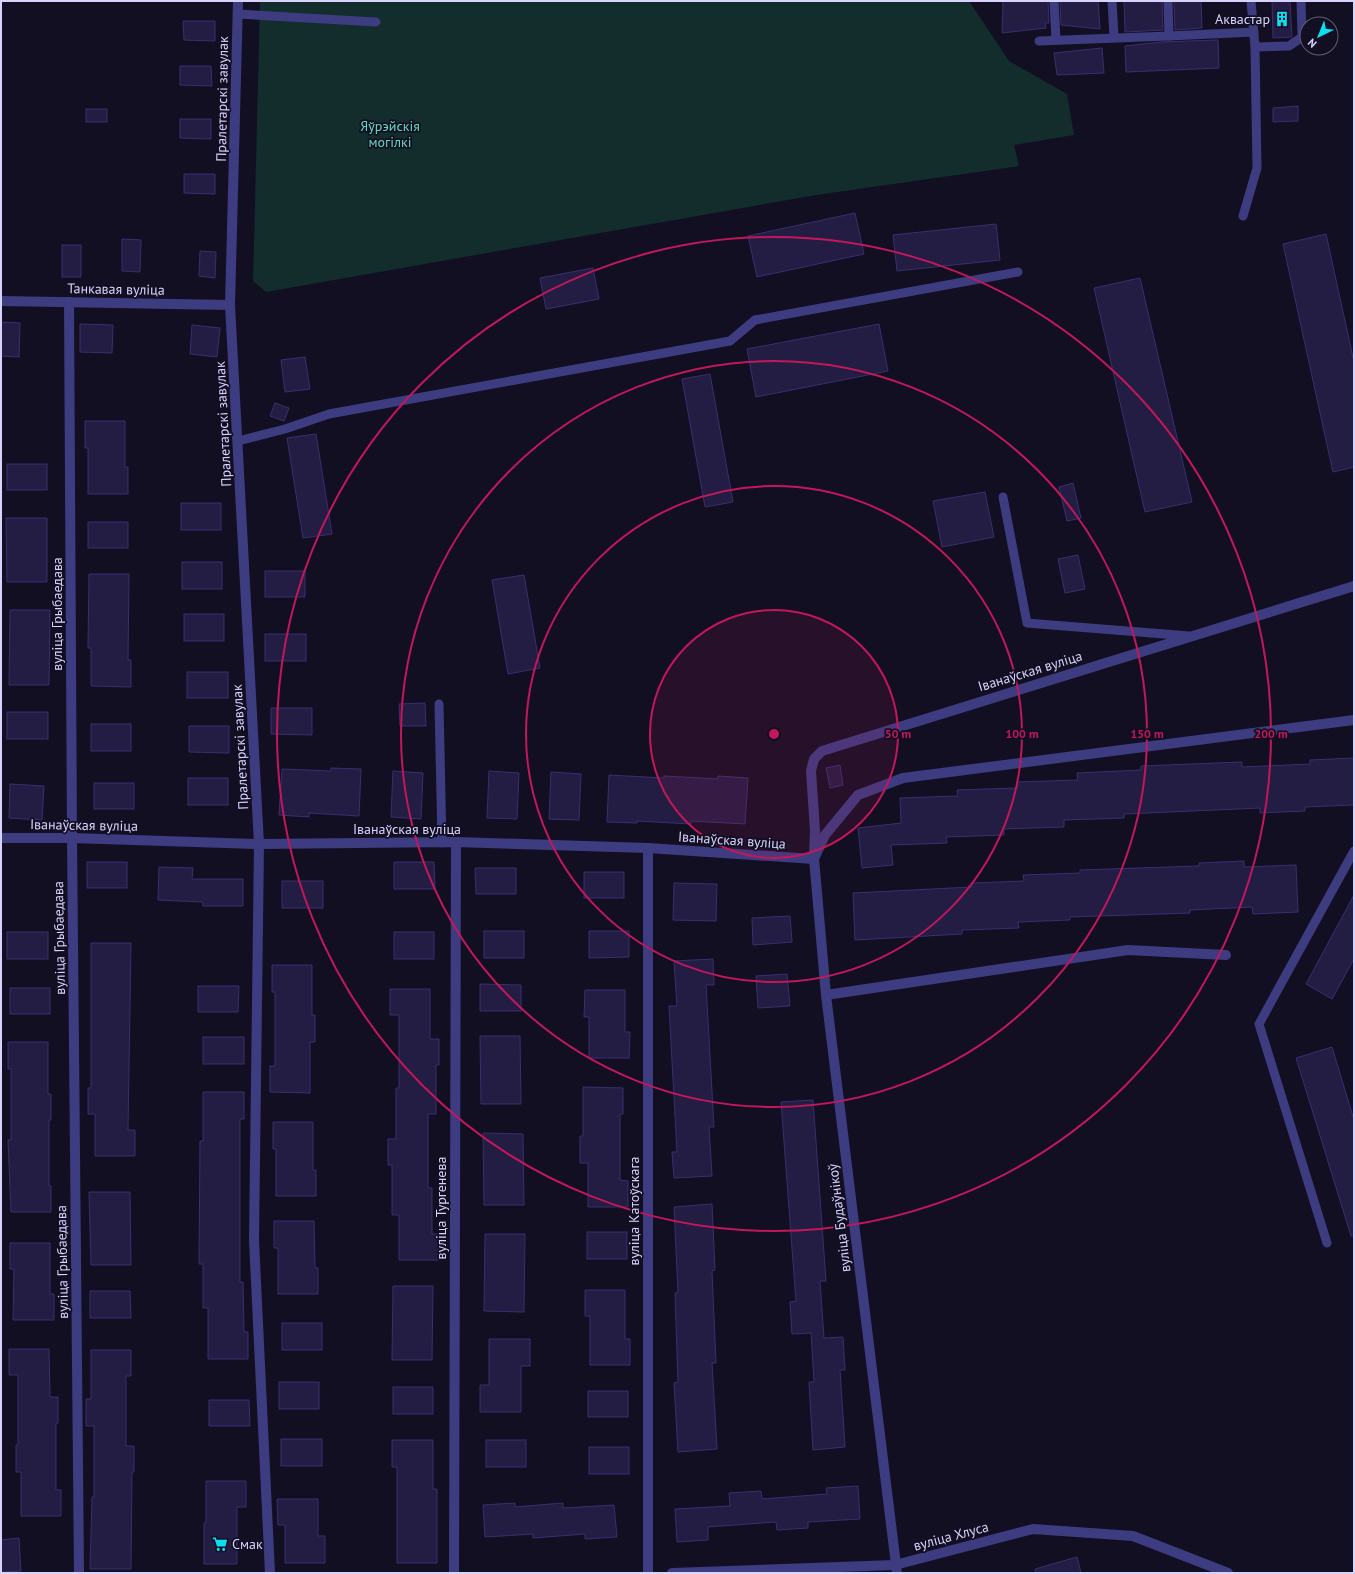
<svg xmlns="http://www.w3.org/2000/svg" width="1355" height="1574" font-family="'PT Sans',sans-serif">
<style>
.green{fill:#122d2c}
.building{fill:#231c43;stroke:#3a2f6e}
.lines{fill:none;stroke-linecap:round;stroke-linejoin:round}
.lane{stroke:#3d3c80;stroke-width:9}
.street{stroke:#3d3c80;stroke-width:10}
.ring{fill:none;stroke:#c2185b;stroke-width:2}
.labels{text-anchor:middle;stroke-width:3.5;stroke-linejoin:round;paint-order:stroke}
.poi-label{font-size:14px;fill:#d7d3fd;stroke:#120f23;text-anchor:end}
.street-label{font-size:14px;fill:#d7d3fd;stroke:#120f23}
.park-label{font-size:14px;fill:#62daba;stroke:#120f23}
.centre{fill:#c2185b;stroke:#120f23;stroke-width:2}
.ring-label{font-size:12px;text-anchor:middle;font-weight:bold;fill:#c2185b;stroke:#120f23;stroke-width:3.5;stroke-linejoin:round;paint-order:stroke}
</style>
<rect width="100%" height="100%" fill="#120f23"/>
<polygon class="green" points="260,1 969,1 1009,61 1067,94 1074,135 1014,145 1019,166 816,195 266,292 253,281"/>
<g class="building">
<polygon points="1003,1 1048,1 1049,23 1045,23 1046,28 1002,33"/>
<polygon points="1060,1 1098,1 1100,29 1061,25"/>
<polygon points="1124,1 1162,1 1163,30 1125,32"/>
<polygon points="1174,1 1201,1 1202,28 1175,30"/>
<polygon points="1272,1 1290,1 1292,37 1273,38"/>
<polygon points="183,21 215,21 215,41 184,40"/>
<polygon points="1218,40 1219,68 1126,72 1125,46 1161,42"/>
<polygon points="1102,48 1104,73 1057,75 1054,53"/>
<polygon points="180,66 211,66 212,86 180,85"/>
<polygon points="1298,106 1298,121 1273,122 1273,108"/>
<rect x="86" y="109" width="21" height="13"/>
<polygon points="180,119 211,119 211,139 180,138"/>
<polygon points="184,174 215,174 215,194 184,193"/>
<polygon points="855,213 864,254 757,277 748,236"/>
<polygon points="996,224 1000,260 897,271 893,235"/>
<polygon points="1326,234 1354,362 1354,467 1333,472 1283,244"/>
<polygon points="122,239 141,240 140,272 122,271"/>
<rect x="62" y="245" width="19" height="32"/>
<polygon points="200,251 216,252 215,278 199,276"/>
<polygon points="593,268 599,299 546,309 540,278"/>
<polygon points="1140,278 1192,502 1145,512 1094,288"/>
<polygon points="1,322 20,323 19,357 1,356"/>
<polygon points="80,324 113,325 112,353 80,352"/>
<polygon points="879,324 888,371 756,397 747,349"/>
<polygon points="192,325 220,328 217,357 190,354"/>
<polygon points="305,357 310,389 285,392 281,360"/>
<polygon points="710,374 733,502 705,507 682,379"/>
<polygon points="275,403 289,408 284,421 270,416"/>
<polygon points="85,421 125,421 125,467 128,467 128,494 88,494 88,448 85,448"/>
<polygon points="316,434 332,534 303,538 287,438"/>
<rect x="7" y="464" width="40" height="26"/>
<polygon points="1073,483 1081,518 1067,521 1059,487"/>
<polygon points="985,492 994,537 942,547 933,501"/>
<rect x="181" y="503" width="40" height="27"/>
<polygon points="6,518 47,518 47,582 7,582"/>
<rect x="88" y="522" width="40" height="26"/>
<polygon points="1078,555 1085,589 1065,593 1058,559"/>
<rect x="182" y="562" width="40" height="27"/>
<rect x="265" y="571" width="40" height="26"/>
<polygon points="89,574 129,574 128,660 131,660 131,687 91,686 91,648 88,648"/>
<polygon points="524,575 540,668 508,674 492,580"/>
<polygon points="10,610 50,610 49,685 9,685"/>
<rect x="184" y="614" width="40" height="27"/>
<rect x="265" y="634" width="41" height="27"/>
<rect x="187" y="672" width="41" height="26"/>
<polygon points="425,703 426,726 400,726 399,704"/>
<polygon points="271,708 312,708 312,735 271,734"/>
<rect x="7" y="712" width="41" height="27"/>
<rect x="91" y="724" width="40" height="27"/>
<polygon points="189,726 229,726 229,753 189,752"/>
<polygon points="1354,758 1354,805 1305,807 1305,811 1260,813 1260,808 1124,814 1124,818 1064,820 1064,827 1004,829 1004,835 946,837 947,843 891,845 893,865 862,868 858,828 901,823 900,798 958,796 957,790 1018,788 1017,782 1078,780 1077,773 1141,770 1141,766 1242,762 1242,767 1310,764 1310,760"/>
<polygon points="840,765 843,785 830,788 826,768"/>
<polygon points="331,768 361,769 359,816 309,813 309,817 279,815 282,769 331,771"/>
<polygon points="393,771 423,773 421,819 391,817"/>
<polygon points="489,771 519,773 517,819 487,818"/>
<polygon points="551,772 581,774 579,820 549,819"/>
<polygon points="609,775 664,778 664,776 718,779 718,776 748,778 745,824 691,821 691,824 637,821 637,823 607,822"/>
<rect x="188" y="778" width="40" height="27"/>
<rect x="94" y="783" width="40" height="26"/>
<polygon points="10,784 44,786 42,820 9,818"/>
<polygon points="1244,861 1244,867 1296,865 1298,912 1253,914 1252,907 1190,910 1190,913 1070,917 1070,920 1018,922 1019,928 962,930 962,934 855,940 853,893 972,887 972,883 1024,881 1023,875 1080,873 1080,870 1199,866 1199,863"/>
<rect x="87" y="862" width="40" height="26"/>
<polygon points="394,862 434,862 435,889 394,889"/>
<polygon points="159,867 193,868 192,879 243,879 243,906 203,906 203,902 158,900"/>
<polygon points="475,868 516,868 516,894 476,894"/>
<rect x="584" y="872" width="40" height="26"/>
<rect x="282" y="881" width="41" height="27"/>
<polygon points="674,883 717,884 716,921 673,920"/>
<polygon points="1354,895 1354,959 1332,999 1306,984"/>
<polygon points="790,916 792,942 753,945 752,918"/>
<rect x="484" y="931" width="40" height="27"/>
<polygon points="589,931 629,931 629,957 589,958"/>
<rect x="7" y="932" width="41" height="27"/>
<rect x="394" y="932" width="40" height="27"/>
<polygon points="91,943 131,943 128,1130 135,1130 135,1156 95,1156 95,1114 88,1114 88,1088 91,1088"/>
<polygon points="713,959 714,985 706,985 714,1127 709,1127 712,1176 674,1178 672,1152 677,1152 669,1006 677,1006 674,961"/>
<polygon points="272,965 312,965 312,1015 315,1015 315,1042 310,1042 310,1093 270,1092 270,1066 275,1066 275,992 272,992"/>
<polygon points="787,974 790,1006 758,1008 756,976"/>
<polygon points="480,984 521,985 521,1011 480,1011"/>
<polygon points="198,986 239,986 238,1012 198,1012"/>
<rect x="10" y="988" width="40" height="26"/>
<polygon points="390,989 430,989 430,1039 439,1039 439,1065 436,1065 436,1114 428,1114 428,1188 432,1188 432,1234 439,1234 439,1260 399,1260 399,1215 392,1215 392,1165 388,1165 388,1139 396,1139 396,1088 399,1088 399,1015 390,1015"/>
<polygon points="585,990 625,990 625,1032 630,1032 629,1058 589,1058 589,1017 584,1017"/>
<polygon points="480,1036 520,1036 521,1104 481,1104"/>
<rect x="203" y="1037" width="41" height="27"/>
<polygon points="8,1042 48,1042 48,1094 51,1094 51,1120 49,1120 49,1186 51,1186 51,1212 11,1212 8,1140 11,1140 11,1069 8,1069"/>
<polygon points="1332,1047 1354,1120 1354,1236 1351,1236 1296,1058"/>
<polygon points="583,1087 623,1088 623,1114 620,1114 620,1180 628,1181 628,1207 588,1207 588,1163 580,1163 580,1136 583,1136"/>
<polygon points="203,1092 244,1092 244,1119 240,1119 240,1282 243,1282 244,1332 248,1332 248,1359 208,1359 208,1308 203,1308 203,1264 199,1264 200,1141 203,1141"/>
<polygon points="813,1100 826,1281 820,1281 824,1338 843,1337 845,1370 840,1370 845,1447 813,1450 809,1382 814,1382 811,1333 792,1334 790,1302 796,1301 781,1102"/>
<polygon points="273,1122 313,1122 313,1170 316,1170 316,1196 276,1196 276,1149 273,1149"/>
<polygon points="483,1133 523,1134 524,1205 484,1205"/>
<polygon points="89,1192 130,1192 131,1265 91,1265"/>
<polygon points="712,1204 715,1270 712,1271 716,1363 712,1363 717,1449 678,1452 674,1383 678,1382 675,1293 678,1292 674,1207"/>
<polygon points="274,1221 314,1221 315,1268 318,1268 318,1294 278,1294 278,1248 274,1248"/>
<rect x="587" y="1232" width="40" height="27"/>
<polygon points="485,1234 525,1234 524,1312 484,1311"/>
<polygon points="10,1243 50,1243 50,1294 54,1294 54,1320 13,1320 14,1269 10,1269"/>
<polygon points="393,1286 433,1286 432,1360 392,1360"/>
<polygon points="585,1290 625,1290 625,1339 630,1339 630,1365 590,1365 590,1316 585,1316"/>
<polygon points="90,1291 130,1291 131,1318 90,1318"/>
<rect x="282" y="1323" width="40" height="27"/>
<polygon points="489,1339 530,1339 530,1366 521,1366 521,1412 480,1412 480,1385 489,1385"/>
<polygon points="9,1349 49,1349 50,1397 58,1397 58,1423 56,1423 56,1490 61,1490 61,1516 21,1516 21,1472 16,1472 16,1445 18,1445 18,1375 9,1375"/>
<polygon points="91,1350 131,1350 131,1376 126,1376 126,1446 134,1446 134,1472 132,1472 131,1569 90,1569 92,1497 94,1497 94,1426 86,1426 86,1399 91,1399"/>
<rect x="279" y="1382" width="40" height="27"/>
<rect x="393" y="1387" width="40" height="27"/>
<rect x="588" y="1391" width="40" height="26"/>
<polygon points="209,1400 249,1400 250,1426 209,1426"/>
<rect x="281" y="1439" width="41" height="27"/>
<polygon points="392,1440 433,1440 433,1489 437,1489 437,1563 397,1563 397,1467 392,1467"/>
<rect x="486" y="1440" width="40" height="27"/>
<rect x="589" y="1447" width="40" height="27"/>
<polygon points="206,1481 246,1481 246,1507 237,1507 237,1564 204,1564 204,1523 206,1523"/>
<polygon points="858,1486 860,1519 808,1522 808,1528 777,1530 776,1522 708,1527 708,1540 677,1542 675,1509 730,1506 729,1493 761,1491 762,1499 827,1494 826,1488"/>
<polygon points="277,1499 318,1499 318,1536 325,1536 325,1563 285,1563 285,1525 278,1525"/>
<polygon points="515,1503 515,1507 563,1503 563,1508 614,1505 617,1537 585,1539 585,1534 533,1538 533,1534 485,1537 483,1505"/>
<polygon points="19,1538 21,1571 1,1572 1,1540"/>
<polygon points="1077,1557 1081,1573 1036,1573 1035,1569"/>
</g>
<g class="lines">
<g class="lane">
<polyline points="1054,1 1056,40"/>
<polyline points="1112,1 1114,37"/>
<polyline points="1168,1 1169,36 1254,32"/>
<polyline points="238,14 376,22"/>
<polyline points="1039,41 1169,36"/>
<polyline points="1255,47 1289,46 1302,37 1301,1"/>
<polyline points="1243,216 1257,168 1255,47 1251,1"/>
<polyline points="238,441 285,429 329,414 730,341 755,320 1018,272"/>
<polyline points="1003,497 1027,623 1189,636"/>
<polyline points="439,704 442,843"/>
<polyline points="1327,1243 1259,1024 1354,851"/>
</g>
<g class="street">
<polyline points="238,1 230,305 259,844 254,1240 270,1573"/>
<polyline points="1,301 230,305"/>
<polyline points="69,302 72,838 79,1573"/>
<polyline points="1,838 72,838 259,844 456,842 648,848 814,859 815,831 811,771 814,759 822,751 1354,586"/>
<polyline points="648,848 648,1573"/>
<polyline points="826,995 1128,950 1226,955"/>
<polyline points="454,1573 456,842"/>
<polyline points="672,1573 895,1565 1033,1529 1133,1536 1228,1573"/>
<polyline points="897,1573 826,995 814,859 825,835 858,795 903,778 1354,720"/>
</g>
</g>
<circle cx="774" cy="734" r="124" fill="#c2185b" fill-opacity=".12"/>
<g class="ring">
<circle cx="774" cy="734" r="124"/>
<circle cx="774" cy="734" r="248"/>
<circle cx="774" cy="734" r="373"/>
<circle cx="774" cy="734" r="497"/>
</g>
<defs>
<g id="building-bare" transform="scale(1.2)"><path d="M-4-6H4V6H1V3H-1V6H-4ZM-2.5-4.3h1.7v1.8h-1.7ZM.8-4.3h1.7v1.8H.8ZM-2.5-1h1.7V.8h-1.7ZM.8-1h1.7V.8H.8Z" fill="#0ae0f2" stroke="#120f23" stroke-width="2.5" paint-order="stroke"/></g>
<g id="supermarket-bare" transform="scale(1.2)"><path d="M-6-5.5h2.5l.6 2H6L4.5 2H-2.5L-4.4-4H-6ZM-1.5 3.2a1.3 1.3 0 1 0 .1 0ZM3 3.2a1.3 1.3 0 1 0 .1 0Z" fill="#0ae0f2" stroke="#120f23" stroke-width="2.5" paint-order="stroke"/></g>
</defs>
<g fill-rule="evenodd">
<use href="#building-bare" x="1282" y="19"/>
<use href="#supermarket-bare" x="220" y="1544"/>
</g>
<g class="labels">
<g class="poi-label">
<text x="1270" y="24">Аквастар</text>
<text x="232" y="1549" text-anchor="start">Смак</text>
</g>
<g class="street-label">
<text transform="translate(222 99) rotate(-89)" y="5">Пралетарскі завулак</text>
<text transform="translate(116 289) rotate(1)" y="5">Танкавая вуліца</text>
<text transform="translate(223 424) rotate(-93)" y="5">Пралетарскі завулак</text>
<text transform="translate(57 614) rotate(-90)" y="5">вуліца Грыбаедава</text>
<text transform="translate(1030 671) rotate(-17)" y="5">Іванаўская вуліца</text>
<text transform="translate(240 747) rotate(-93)" y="5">Пралетарскі завулак</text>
<text transform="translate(84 825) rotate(1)" y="5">Іванаўская вуліца</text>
<text x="407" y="834">Іванаўская вуліца</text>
<text transform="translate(732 840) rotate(4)" y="5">Іванаўская вуліца</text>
<text transform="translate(59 938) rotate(-91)" y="5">вуліца Грыбаедава</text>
<text transform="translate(441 1208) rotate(-90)" y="5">вуліца Тургенева</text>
<text transform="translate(634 1211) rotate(-90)" y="5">вуліца Катоўскага</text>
<text transform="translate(839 1218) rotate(-97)" y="5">вуліца Будаўнікоў</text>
<text transform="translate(62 1262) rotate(-91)" y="5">вуліца Грыбаедава</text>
<text transform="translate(951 1536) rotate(-15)" y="5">вуліца Хлуса</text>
</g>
<g class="park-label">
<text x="390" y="131">Яўрэйскія<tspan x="390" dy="16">могілкі</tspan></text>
</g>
</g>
<circle cx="774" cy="734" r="6" class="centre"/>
<g class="ring-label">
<text x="898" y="738">50 m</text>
<text x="1022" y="738">100 m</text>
<text x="1147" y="738">150 m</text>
<text x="1271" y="738">200 m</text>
</g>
<rect width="1355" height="1574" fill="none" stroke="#d7d3fd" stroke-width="4"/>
<g transform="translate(1319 36) rotate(223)"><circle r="19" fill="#120f23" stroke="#615d7a"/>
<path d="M0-3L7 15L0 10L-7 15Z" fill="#0ae0f2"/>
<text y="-6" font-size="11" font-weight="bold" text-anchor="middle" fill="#d7d3fd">N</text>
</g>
</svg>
